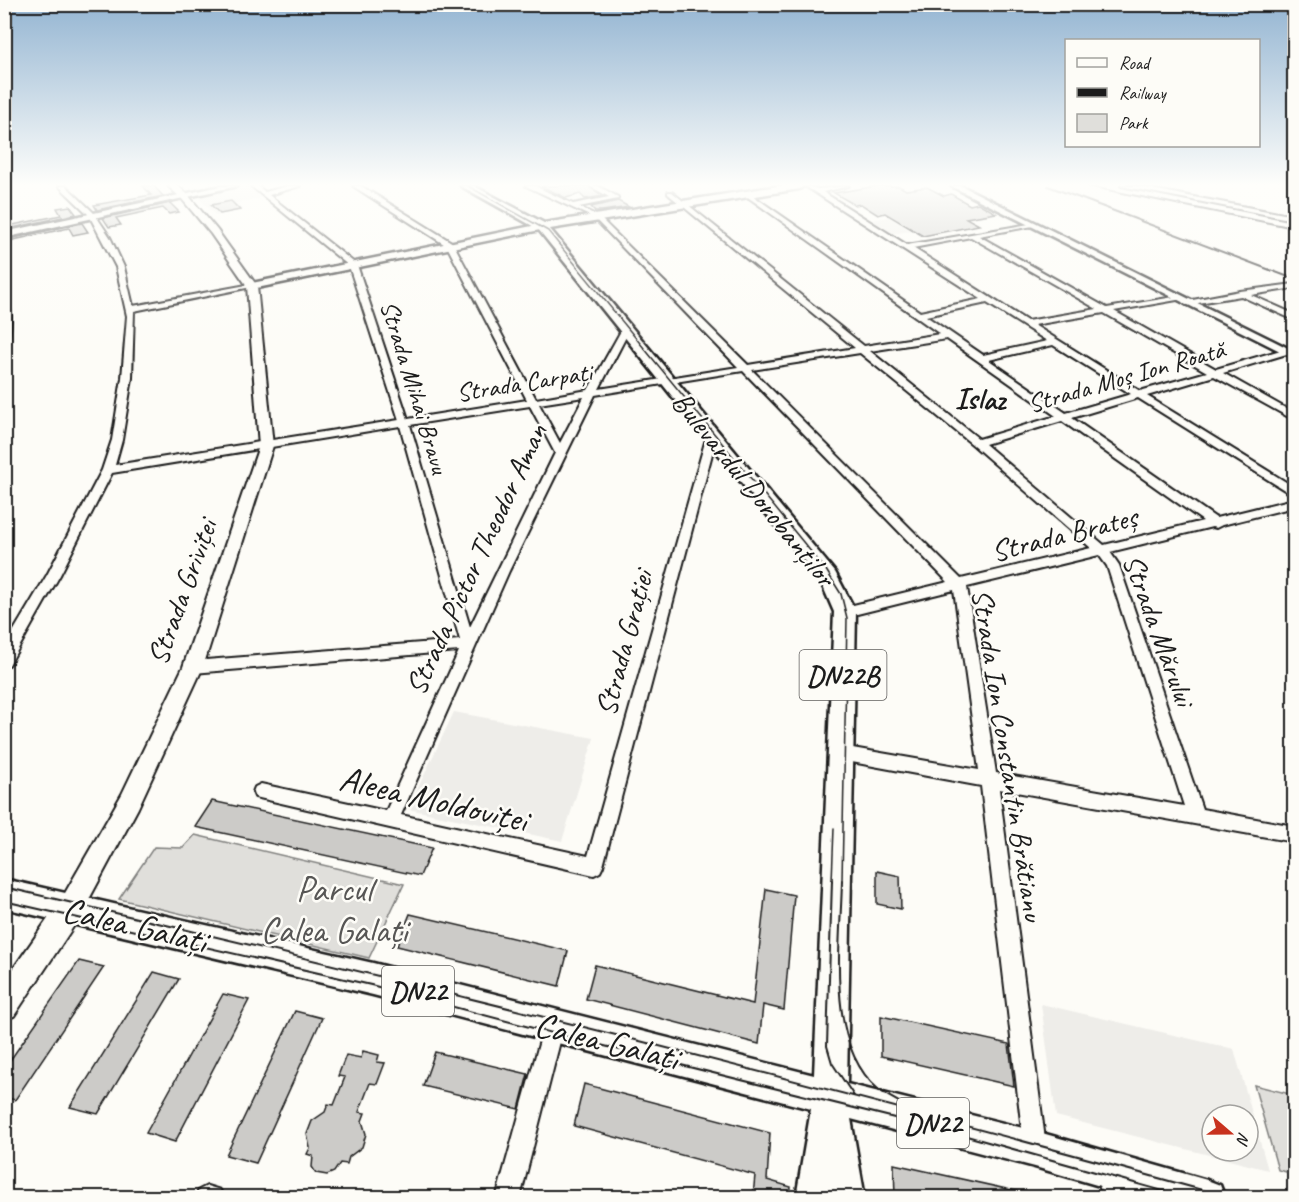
<svg xmlns="http://www.w3.org/2000/svg" width="1299" height="1202" font-family="Caveat,sans-serif">
<style>
.built{fill:#eeede9;fill-rule:evenodd}
.green{fill:#e0dfdb;stroke:#7e7e7c;stroke-width:1.5}
.building{fill:#cccbc8;stroke:#1c1c1c;stroke-width:1.5}
.lines{fill:none;stroke-linecap:round;stroke-linejoin:round}
.minor-casing{stroke:#1c1c1c;stroke-width:4}
.tertiary-casing{stroke:#1c1c1c;stroke-width:5}
.secondary-casing{stroke:#1c1c1c;stroke-width:4}
.primary-casing{stroke:#1c1c1c;stroke-width:5}
.minor{fill:#fdfcf7;fill-rule:evenodd}
.tertiary{fill:#fdfcf7;fill-rule:evenodd}
.secondary{fill:#fdfcf7;fill-rule:evenodd}
.primary{fill:#fdfcf7;fill-rule:evenodd}
.tram-far1{stroke:#1c1c1c;stroke-width:1.5}
.tram{stroke:#1c1c1c;stroke-width:2}
.rail{stroke:#1c1c1c;stroke-width:2}
.labels{text-anchor:middle;stroke-width:5;stroke-linejoin:round;paint-order:stroke}
.far-street-label{font-size:26px;fill:#1c1c1c;stroke:#fdfcf7}
.shield{fill:#fdfcf7;stroke:#605f5e;stroke-width:1.5}
.shield-label{font-size:28px;font-weight:bold;fill:#1c1c1c}
.far-district-label{font-size:30px;font-weight:bold;fill:#1c1c1c;stroke:#fdfcf7}
.street-label{font-size:30px;fill:#1c1c1c;stroke:#fdfcf7}
.near-street-label{font-size:36px;fill:#1c1c1c;stroke:#fdfcf7}
.near-park-label{font-size:36px;fill:#575655;stroke:#fdfcf7}
</style>
<rect width="100%" height="100%" fill="#fdfcf7"/>
<filter id="ink" filterUnits="userSpaceOnUse"><feTurbulence type="fractalNoise" baseFrequency=".0167" numOctaves="2"/><feDisplacementMap in="SourceGraphic" scale="12" xChannelSelector="R" yChannelSelector="G"/><feConvolveMatrix kernelMatrix="1 2 1 2 8 2 1 2 1" color-interpolation-filters="sRGB"/></filter>
<g filter="url(#ink)">
<g class="built">
<polygon points="250,186 263,197 236,203 243,210 216,216 198,197"/>
<polygon points="889,217 911,231 891,234 873,223 874,221 872,220"/>
<polygon points="454,712 594,738 562,841 408,809"/>
<path d="M 1041,1004 L 1234,1049 L 1268,1170 L 1056,1116 ZM 1212,1115 L 1248,1115 L 1248,1151 L 1212,1151 Z"/>
</g>
<g class="green">
<polygon points="195,835 404,884 369,958 119,899 154,847 183,848"/>
<polygon points="1254,1085 1294,1095 1294,1174 1278,1170"/>
</g>
<g class="building">
<polygon points="143,186 154,186 163,196 97,210 94,205 151,195"/>
<polygon points="541,186 588,186 603,196 585,199 580,194 566,198"/>
<polygon points="877,186 899,186 906,190 927,187 944,196 951,194 970,205 978,203 996,213 966,218 979,225 923,236 885,213 878,215 861,204 855,205 834,193"/>
<polygon points="231,201 240,210 220,214 211,205"/>
<polygon points="618,201 629,207 602,211 595,211 591,207"/>
<polygon points="170,203 179,212 169,214 163,208 116,218 121,225 109,227 103,218"/>
<polygon points="4,206 13,225 61,215 57,208 70,206 76,214 4,230"/>
<polygon points="82,223 88,232 73,235 69,228 4,242 4,240"/>
<polygon points="212,801 432,848 420,876 195,827"/>
<polygon points="877,871 900,876 901,909 877,904"/>
<polygon points="766,889 794,895 784,1010 763,1005 759,1044 586,999 595,965 753,1004"/>
<polygon points="410,914 568,951 559,986 397,946"/>
<polygon points="79,961 104,967 15,1100 4,1097 4,1069"/>
<polygon points="154,972 179,979 98,1114 70,1107"/>
<polygon points="223,994 249,1000 175,1142 146,1133"/>
<polygon points="295,1011 322,1018 256,1163 226,1155"/>
<polygon points="881,1016 1009,1044 1014,1086 881,1056"/>
<polygon points="363,1051 379,1055 377,1062 385,1063 377,1084 370,1083 359,1112 365,1113 362,1121 366,1134 362,1147 349,1157 347,1164 340,1163 334,1172 327,1175 316,1173 312,1167 313,1156 307,1154 310,1148 307,1134 312,1121 325,1112 328,1104 334,1105 345,1077 338,1076 346,1055 361,1058"/>
<polygon points="435,1052 528,1074 519,1109 423,1086"/>
<polygon points="584,1084 770,1133 767,1180 791,1187 790,1197 753,1197 755,1175 574,1126"/>
<polygon points="894,1164 1029,1194 1028,1197 895,1197"/>
</g>
<g class="lines">
<g class="minor-casing">
<g id="minor">
<path d="M 59,186 L 66,186 L 94,213 L 110,237 L 124,267 L 133,306 L 252,284 L 256,286 L 134,311 L 132,378 L 122,440 L 115,465 L 399,420 L 349,266 L 251,186 L 258,186 L 265,192 L 288,186 L 300,186 L 269,195 L 357,265 L 408,419 L 527,400 L 447,246 L 353,186 L 361,186 L 453,243 L 536,399 L 588,390 L 622,329 L 626,326 L 630,329 L 599,389 L 738,367 L 594,218 L 526,186 L 535,186 L 573,204 L 609,197 L 590,186 L 598,186 L 618,197 L 618,199 L 579,207 L 598,216 L 748,365 L 855,348 L 668,194 L 668,192 L 672,192 L 864,346 L 940,334 L 745,195 L 745,193 L 749,193 L 920,312 L 981,299 L 805,186 L 818,189 L 849,186 L 823,192 L 907,245 L 1035,223 L 1035,225 L 1033,226 L 979,236 L 1107,308 L 1180,296 L 1180,300 L 1177,300 L 1114,311 L 1216,369 L 1284,349 L 1290,349 L 1290,353 L 1223,373 L 1294,413 L 1294,420 L 1214,376 L 1147,396 L 1294,487 L 1294,496 L 1138,398 L 1072,418 L 1216,518 L 1294,499 L 1294,507 L 1222,525 L 1216,528 L 1212,527 L 1110,552 L 1119,565 L 1202,809 L 1294,826 L 1294,842 L 999,789 L 1046,1147 L 1043,1155 L 1035,1158 L 1027,1155 L 1024,1147 L 981,786 L 841,760 L 835,758 L 833,753 L 835,748 L 841,746 L 979,770 L 954,590 L 845,617 L 840,616 L 838,612 L 840,608 L 845,607 L 948,582 L 743,371 L 595,395 L 509,571 L 401,815 L 588,856 L 707,435 L 708,433 L 716,433 L 717,435 L 603,866 L 600,872 L 594,875 L 255,797 L 253,792 L 255,787 L 261,784 L 386,811 L 459,651 L 193,673 L 188,671 L 186,667 L 188,663 L 193,661 L 460,640 L 400,426 L 112,473 L 60,575 L 9,665 L 4,667 L 4,647 L 47,575 L 102,470 L 112,440 L 122,378 L 127,316 L 116,267 L 89,215 ZM 971,237 L 1097,309 L 1027,321 L 913,248 ZM 987,303 L 1047,341 L 983,355 L 926,316 ZM 1104,313 L 1207,372 L 1140,391 L 1034,325 ZM 947,339 L 1056,416 L 979,439 L 870,351 ZM 1053,345 L 1131,394 L 1066,413 L 989,360 ZM 860,353 L 973,445 L 1091,548 L 961,579 L 752,370 ZM 584,397 L 560,443 L 539,404 ZM 530,406 L 555,453 L 470,627 L 410,425 ZM 1062,421 L 1203,521 L 1104,545 L 985,444 ZM 1099,555 L 1107,566 L 1184,806 L 996,773 L 967,587 Z"/>
<polygon points="1121,186 1136,186 1294,216 1294,220"/>
<polygon points="1294,284 1294,288 1251,295 1294,314 1294,320 1241,296 1186,305 1182,302 1240,291"/>
<polygon points="4,290 8,292 11,317 9,344 4,347"/>
<polygon points="554,1016 561,1019 564,1026 520,1198 496,1198 544,1026 547,1019"/>
<polygon points="1106,1161 1114,1165 1128,1198 1104,1198 1094,1173 1098,1165"/>
<polygon points="207,1186 220,1190 224,1198 195,1198 199,1190"/>
</g>
</g>
<g class="tertiary-casing">
<g id="tertiary">
<polygon points="221,186 237,186 4,238 4,232"/>
<polygon points="951,186 962,186 1294,351 1294,358"/>
<polygon points="542,224 546,227 545,229 252,289 247,286 252,283"/>
</g>
</g>
<g class="secondary-casing">
<polygon id="secondary" points="168,186 178,186 188,195 217,230 257,286 273,446 203,667 138,808 79,918 14,1016 4,1019 4,982 61,900 122,794 183,667 259,446 247,286 211,234 182,199"/>
</g>
<g class="primary-casing">
<polygon id="primary" points="461,186 474,186 544,223 778,186 804,186 799,189 550,229 835,572 856,612 847,1084 1035,1131 1207,1180 1220,1185 1225,1198 1141,1198 1035,1167 851,1119 865,1198 796,1198 811,1109 373,995 4,908 4,879 373,963 814,1075 834,612 821,582 538,229"/>
</g>
<use href="#minor" class="minor"/>
<use href="#tertiary" class="tertiary"/>
<use href="#secondary" class="secondary"/>
<use href="#primary" class="primary"/>
<g class="tram-far1">
<polyline points="468,186 548,231 826,570 841,594 847,618 842,881"/>
<polyline points="832,881 834,828"/>
</g>
<g class="tram">
<polyline points="832,880 827,1046 832,1063 854,1096"/>
<path d="M 842,880 C 841,943 825,1043 878,1089 C 885,1095 894,1099 902,1104"/>
<path d="M 4,887 C 415,982 824,1085 1231,1198"/>
<polyline points="4,901 371,985 552,1033 963,1135 1188,1198"/>
</g>
<g class="rail">
<polyline points="1048,186 1294,279"/>
<polyline points="1088,186 1294,228"/>
</g>
</g>
</g>
<linearGradient id="sky" x2="0" y2="1"><stop stop-color="#94b5d2"/><stop offset="0.52" stop-color="#fefefb"/><stop offset="1" stop-color="#fefefb" stop-opacity="0"/></linearGradient>
<rect width="1299" height="355" fill="url(#sky)"/>
<g class="labels">
<g class="far-street-label">
<text transform="translate(1126 376) rotate(-16)" y="9">Strada Moș Ion Roată</text>
<text transform="translate(524 382) rotate(-9)" y="9">Strada Carpați</text>
<text transform="translate(415 387) rotate(73)" y="9">Strada Mihai Bravu</text>
</g>
<g class="shield">
<rect x="799.5" y="650" width="87" height="50" rx="4.5"/>
<rect x="382" y="966" width="72" height="50" rx="4.5"/>
<rect x="897" y="1098" width="72" height="50" rx="4.5"/>
</g>
<g class="shield-label">
<text x="843" y="685">DN22B</text>
<text x="418" y="1001">DN22</text>
<text x="933" y="1133">DN22</text>
</g>
<g class="far-district-label">
<text x="980" y="409">Islaz</text>
</g>
<g class="street-label">
<text transform="translate(754 489) rotate(51)" y="10">Bulevardul Dorobanților</text>
<text transform="translate(1064 534) rotate(-14)" y="10">Strada Brateș</text>
<text transform="translate(476 559) rotate(-65)" y="10">Strada Pictor Theodor Aman</text>
<text transform="translate(182 592) rotate(-70)" y="10">Strada Griviței</text>
<text transform="translate(1159 630) rotate(70)" y="10">Strada Mărului</text>
<text transform="translate(624 643) rotate(-75)" y="10">Strada Grației</text>
<text transform="translate(1008 755) rotate(81)" y="10">Strada Ion Constantin Brătianu</text>
</g>
<g class="near-street-label">
<text transform="translate(434 798) rotate(13)" y="13">Aleea Moldoviței</text>
<text transform="translate(135 924) rotate(13)" y="13">Calea Galați</text>
<text transform="translate(607 1040) rotate(14)" y="13">Calea Galați</text>
</g>
<g class="near-park-label">
<text x="334" y="901">Parcul<tspan x="334" dy="41">Calea Galați</tspan></text>
</g>
</g>
<rect width="1299" height="1202" fill="none" stroke="#fdfcf7" stroke-width="24"/>
<rect x="12" y="12" width="1275" height="1178" fill="none" stroke="#1c1c1c" stroke-width="2" filter="url(#ink)"/>
<rect x="1065" y="39" width="195" height="108" fill="#fdfcf7" stroke="#a3a29f" stroke-width="1.5"/>
<rect x="1077" y="58" width="30" height="9" fill="#fdfcf7" stroke="#a3a29f" stroke-width="1.5"/>
<text x="1119" y="69" font-size="18" fill="#1c1c1c">Road</text>
<rect x="1077" y="88" width="30" height="9" fill="#1c1c1c" stroke="#a3a29f" stroke-width="1.5"/>
<text x="1119" y="99" font-size="18" fill="#1c1c1c">Railway</text>
<rect x="1077" y="114" width="30" height="18" fill="#e0dfdb" stroke="#a3a29f" stroke-width="1.5"/>
<text x="1119" y="129" font-size="18" fill="#1c1c1c">Park</text>
<g transform="translate(1230 1133) rotate(110)"><circle r="28" fill="#fdfcf7" stroke="#a3a29f" stroke-width="1.5"/>
<path d="M0-4.5L10 22L0 15L-10 22Z" fill="#c8321e"/>
<text y="-9" font-size="16" font-weight="bold" text-anchor="middle" fill="#1c1c1c">N</text>
</g>
</svg>
